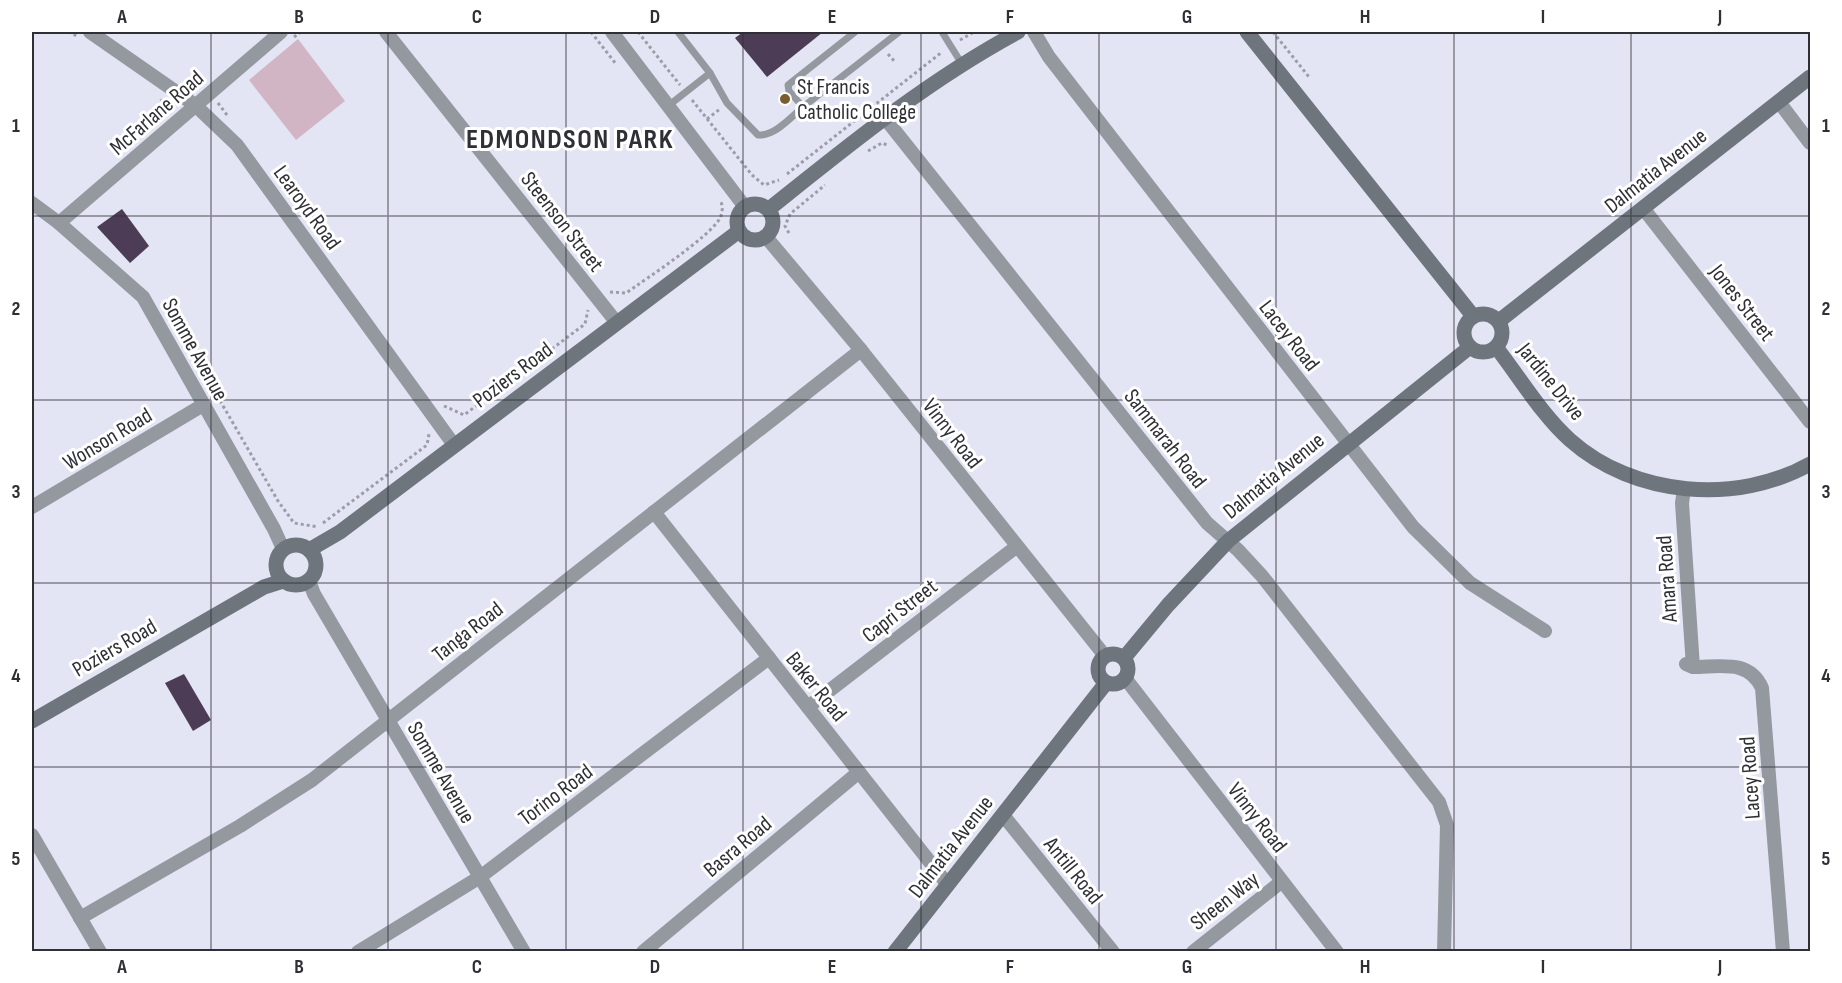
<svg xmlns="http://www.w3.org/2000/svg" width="1842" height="983" font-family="'Sofia Sans Condensed',sans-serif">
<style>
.green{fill:#d2b5c5}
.building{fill:#4c3c55}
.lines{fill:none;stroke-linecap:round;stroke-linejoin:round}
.path{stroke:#9c9da9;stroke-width:3;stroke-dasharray:3 3;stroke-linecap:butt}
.lane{stroke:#94999f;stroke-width:7}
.street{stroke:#94999f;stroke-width:14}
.secondary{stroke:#6e757d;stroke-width:15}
.grid{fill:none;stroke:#2f3036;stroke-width:1.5;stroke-opacity:0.55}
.poi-dot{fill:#7b5c31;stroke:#fff;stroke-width:2}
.labels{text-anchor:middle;stroke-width:6;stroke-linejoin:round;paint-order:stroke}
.poi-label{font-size:22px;fill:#2f3036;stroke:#fff;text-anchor:start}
.street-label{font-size:22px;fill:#2f3036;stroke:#fff}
.district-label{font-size:28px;font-weight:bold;letter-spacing:1.5px;fill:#2f3036;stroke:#fff}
.neatline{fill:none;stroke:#2f3036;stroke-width:2}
.grid-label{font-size:20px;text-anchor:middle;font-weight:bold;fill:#2f3036}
</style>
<rect width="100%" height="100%" fill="#e3e4f4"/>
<polygon class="green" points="298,39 345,101 296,140 249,80"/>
<g class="building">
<polygon points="743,32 823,32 767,77 735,38"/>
<polygon points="122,209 149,246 130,263 97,227"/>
<polygon points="184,674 211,720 193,731 165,683"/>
</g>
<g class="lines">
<g class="path">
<polyline points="68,32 77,36"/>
<polyline points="591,32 616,64"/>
<polyline points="638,32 680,85"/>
<polyline points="1273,32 1309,77"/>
<polyline points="294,37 301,32"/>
<polyline points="960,40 974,32"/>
<polyline points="888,54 895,62"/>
<polyline points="161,99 165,110 162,115"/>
<polyline points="692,100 752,175 764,185 779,180"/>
<polyline points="218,103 227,115"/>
<polyline points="707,119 720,109"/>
<polyline points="868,151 882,143 889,146"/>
<polyline points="787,174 942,52"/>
<polyline points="789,233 785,226 790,214 825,185"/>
<path d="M 610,292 L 626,293 C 646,279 711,236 720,218 C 723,212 723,205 720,200"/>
<polyline points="211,385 278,501 294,523 318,527"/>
<polyline points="444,406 464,415 585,324 588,310"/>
<polyline points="323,523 427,445 429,434"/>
</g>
<g class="lane">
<path d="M 678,32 L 710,73 L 727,103 L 758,135 C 775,136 790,118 803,107"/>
<polyline points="855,32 788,85 789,91 803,107 899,32"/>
<polyline points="942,32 962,64"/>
<polyline points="668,106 710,73"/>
</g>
<g class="street">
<polyline points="90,32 195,105 237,145 454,445"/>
<polyline points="386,32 617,323"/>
<polyline points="612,32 745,207"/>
<polyline points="1034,32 1049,57 1413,527 1470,583 1545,631"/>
<polyline points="1779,102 1810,143"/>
<polyline points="884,117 1207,523 1238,550 1262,576 1439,802 1447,825 1444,952"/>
<polyline points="32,203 59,223 143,297 274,529 283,549"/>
<polyline points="1643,208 1810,422"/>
<polyline points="59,223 281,32"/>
<polyline points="766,237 861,350 1105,656"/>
<polyline points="1684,489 1682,503 1693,667"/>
<polyline points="32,507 203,405"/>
<polyline points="654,512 948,885"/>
<polyline points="309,581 314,594 524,952"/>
<path d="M 1686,664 L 1693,667 C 1720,667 1749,659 1762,688 L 1783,952"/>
<polyline points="1125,678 1337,952"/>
<polyline points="808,707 1016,547"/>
<polyline points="1003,815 1113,952"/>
<polyline points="32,835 100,952"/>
<polyline points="80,918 240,826 312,780 861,350"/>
<polyline points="358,952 480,877 769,658"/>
<polyline points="643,952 859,772"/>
<polyline points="1193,952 1281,882"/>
</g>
<g class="secondary">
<polyline points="1247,32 1473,316"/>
<circle cx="755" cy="222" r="18"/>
<path d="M 769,209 C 849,145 927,81 1018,32"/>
<circle cx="1483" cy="333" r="19"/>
<polyline points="1499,321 1810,77"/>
<path d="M 1496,347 C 1520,378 1542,415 1570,440 C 1634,497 1737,505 1810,464"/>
<circle cx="296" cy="565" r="20"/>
<polyline points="309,550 340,532 739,231"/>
<circle cx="1113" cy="669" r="15"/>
<polyline points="1124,658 1168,605 1228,541 1470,347"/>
<polyline points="32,721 264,587 283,581"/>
<polyline points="895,952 1106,683"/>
</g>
</g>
<path class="grid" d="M 211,32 L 211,952M 388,32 L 388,952M 566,32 L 566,952M 743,32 L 743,952M 921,32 L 921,952M 1099,32 L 1099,952M 1276,32 L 1276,952M 1454,32 L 1454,952M 1631,32 L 1631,952M 32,216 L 1810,216M 32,400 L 1810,400M 32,583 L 1810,583M 32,767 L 1810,767"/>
<circle class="poi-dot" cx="785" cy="99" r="6"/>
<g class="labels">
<g class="poi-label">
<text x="797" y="94">St Francis<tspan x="797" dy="25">Catholic College</tspan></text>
</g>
<g class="street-label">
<text transform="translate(156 112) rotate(-41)" y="8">McFarlane Road</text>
<text transform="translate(1655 170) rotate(-38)" y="8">Dalmatia Avenue</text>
<text transform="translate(308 207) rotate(54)" y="8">Learoyd Road</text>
<text transform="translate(563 221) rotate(52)" y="8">Steenson Street</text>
<text transform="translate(1743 302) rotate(52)" y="8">Jones Street</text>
<text transform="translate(1290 335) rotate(52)" y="8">Lacey Road</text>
<text transform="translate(196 349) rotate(61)" y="8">Somme Avenue</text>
<text transform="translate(512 374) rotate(-37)" y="8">Poziers Road</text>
<text transform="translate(1552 381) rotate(51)" y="8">Jardine Drive</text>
<text transform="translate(953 433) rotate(52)" y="8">Vinny Road</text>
<text transform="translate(107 438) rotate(-31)" y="8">Wonson Road</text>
<text transform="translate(1166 438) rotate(52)" y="8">Sammarah Road</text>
<text transform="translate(1273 475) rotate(-39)" y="8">Dalmatia Avenue</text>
<text transform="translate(1666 579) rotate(-94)" y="8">Amara Road</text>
<text transform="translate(899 610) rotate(-38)" y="8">Capri Street</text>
<text transform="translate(467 631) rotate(-38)" y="8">Tanga Road</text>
<text transform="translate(114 647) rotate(-30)" y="8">Poziers Road</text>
<text transform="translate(817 686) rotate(51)" y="8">Baker Road</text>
<text transform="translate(442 772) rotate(60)" y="8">Somme Avenue</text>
<text transform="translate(1749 778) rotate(-94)" y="8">Lacey Road</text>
<text transform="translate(555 794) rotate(-37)" y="8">Torino Road</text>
<text transform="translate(1258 817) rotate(52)" y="8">Vinny Road</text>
<text transform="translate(737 846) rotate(-40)" y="8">Basra Road</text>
<text transform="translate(950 846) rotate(-52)" y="8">Dalmatia Avenue</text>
<text transform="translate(1074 870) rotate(51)" y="8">Antill Road</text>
<text transform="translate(1224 900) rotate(-38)" y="8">Sheen Way</text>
</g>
<g class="district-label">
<text x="570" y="148">EDMONDSON PARK</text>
</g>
</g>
<rect width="1842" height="983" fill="none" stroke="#ffffff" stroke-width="66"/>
<rect x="33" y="33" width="1776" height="917" class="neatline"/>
<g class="grid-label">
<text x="122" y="23">A</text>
<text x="299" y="23">B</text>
<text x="477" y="23">C</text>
<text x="655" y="23">D</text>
<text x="832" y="23">E</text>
<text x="1010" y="23">F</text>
<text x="1187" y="23">G</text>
<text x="1365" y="23">H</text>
<text x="1543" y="23">I</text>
<text x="1720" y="23">J</text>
<text x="16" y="132">1</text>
<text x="1826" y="132">1</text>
<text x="16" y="315">2</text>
<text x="1826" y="315">2</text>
<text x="16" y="498">3</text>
<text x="1826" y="498">3</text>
<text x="16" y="682">4</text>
<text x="1826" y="682">4</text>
<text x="16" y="865">5</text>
<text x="1826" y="865">5</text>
<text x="122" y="973">A</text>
<text x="299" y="973">B</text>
<text x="477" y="973">C</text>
<text x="655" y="973">D</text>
<text x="832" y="973">E</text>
<text x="1010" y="973">F</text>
<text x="1187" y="973">G</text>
<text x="1365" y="973">H</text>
<text x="1543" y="973">I</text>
<text x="1720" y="973">J</text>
</g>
</svg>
